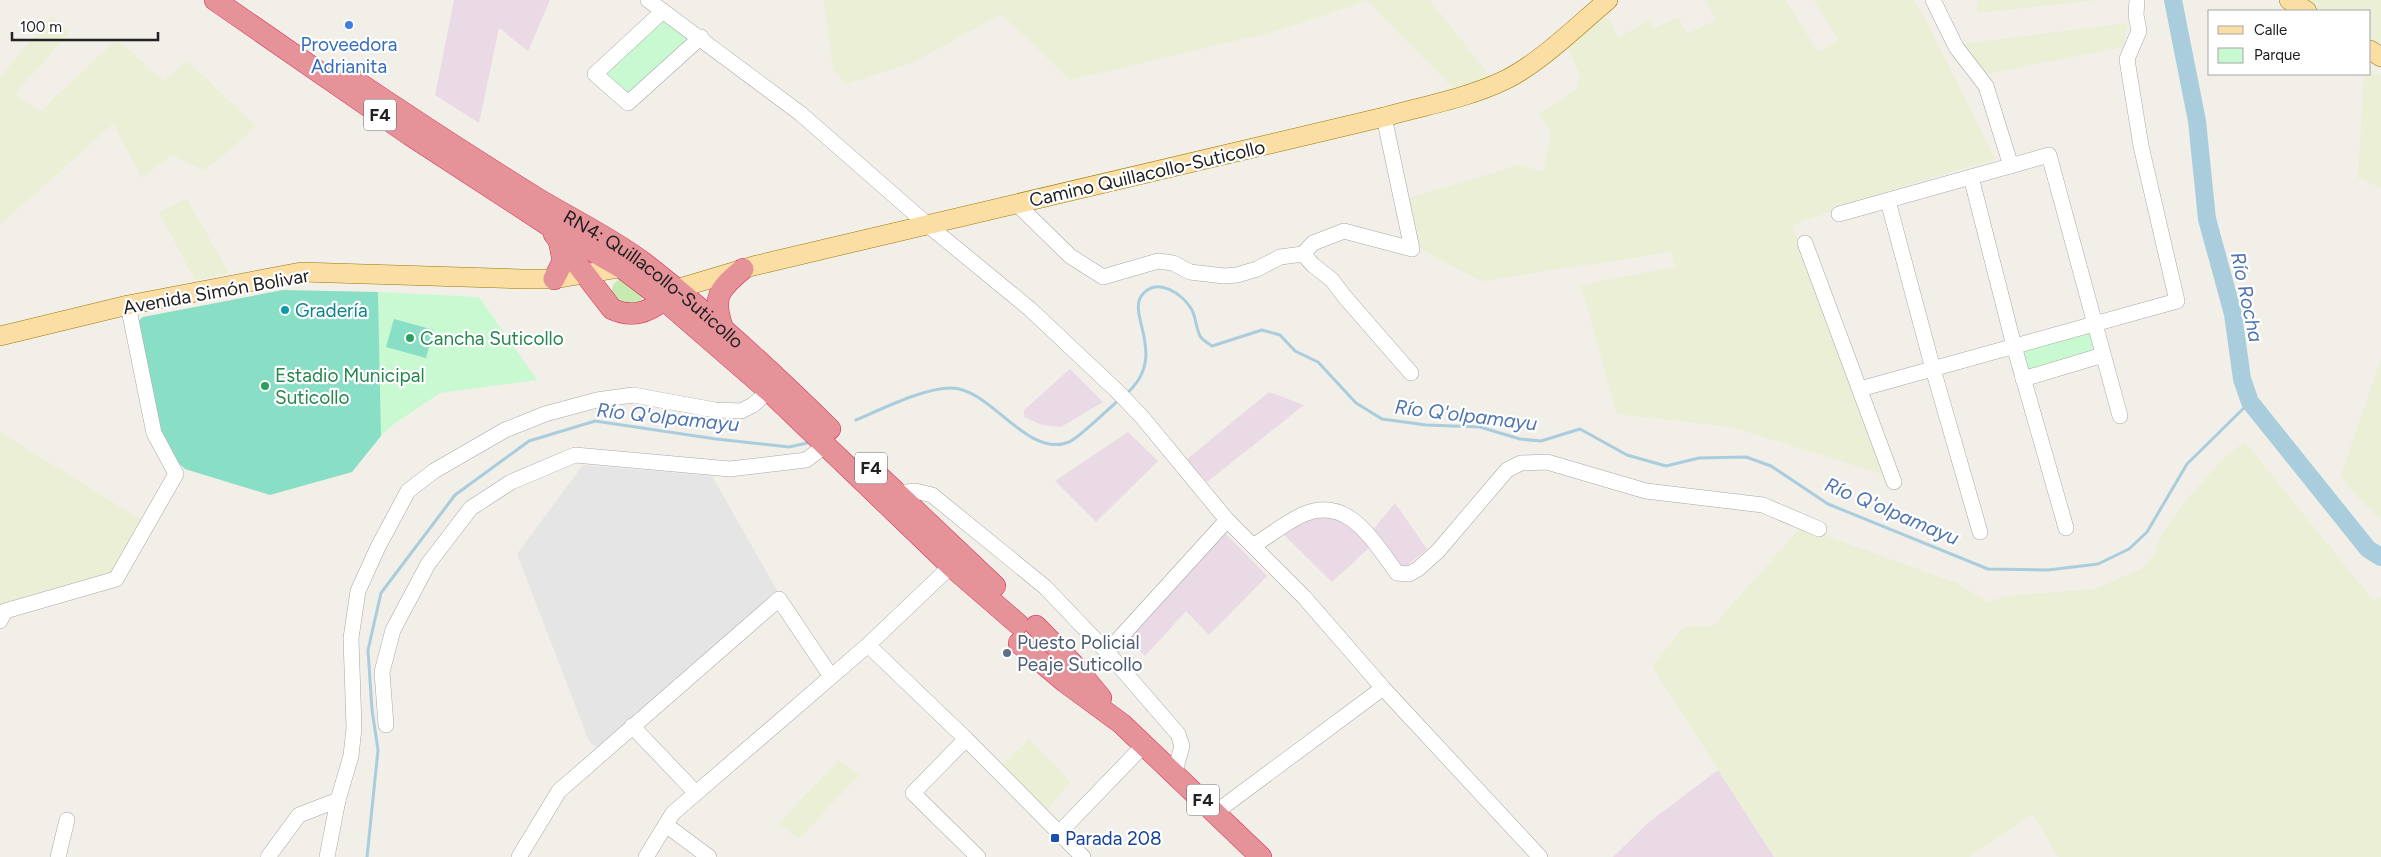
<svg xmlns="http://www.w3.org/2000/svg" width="2381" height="857" font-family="Figtree,sans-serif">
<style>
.industrial{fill:#eadae6}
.farmland{fill:#eaefd5}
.grass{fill:#c6eab0}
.park{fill:#c8f9d1}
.pitch{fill:#89dec6}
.parking{fill:#e5e5e5}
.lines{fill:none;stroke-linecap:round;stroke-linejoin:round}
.stream{stroke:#aacdde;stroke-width:3}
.river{stroke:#aacdde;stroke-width:18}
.minor-casing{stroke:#a8a8a8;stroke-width:16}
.major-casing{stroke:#9c7903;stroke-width:20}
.highway-casing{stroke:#d92c56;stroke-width:22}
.minor{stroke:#fff;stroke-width:15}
.major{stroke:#fadea4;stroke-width:19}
.highway{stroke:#e69299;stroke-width:21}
.shop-dot{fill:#3f7fe0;stroke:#fff;stroke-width:2}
.culture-dot{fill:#0f9aa8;stroke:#fff;stroke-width:2}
.leisure-dot{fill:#2e9e5b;stroke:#fff;stroke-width:2}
.service-dot{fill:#5c6f8a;stroke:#fff;stroke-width:2}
.transit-dot{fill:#1a4fb4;stroke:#fff;stroke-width:2}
.labels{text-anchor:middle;stroke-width:4.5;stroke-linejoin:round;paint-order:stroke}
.shield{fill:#fff;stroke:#646464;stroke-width:1}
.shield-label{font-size:18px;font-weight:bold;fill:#212121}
.shop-label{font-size:19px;fill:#366cbe;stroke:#fff}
.street-label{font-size:19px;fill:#212121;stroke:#fff}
.culture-label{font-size:19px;fill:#0d838f;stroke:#fff;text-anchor:start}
.leisure-label{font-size:19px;fill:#27864d;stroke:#fff;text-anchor:start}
.service-label{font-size:19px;fill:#4e5e75;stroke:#fff;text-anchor:start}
.transit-label{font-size:19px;fill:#164399;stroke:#fff;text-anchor:start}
.water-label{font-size:20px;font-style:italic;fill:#4e75b1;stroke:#fff}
</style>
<rect width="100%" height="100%" fill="#f1efe8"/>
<g class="industrial">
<polygon points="454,0 550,0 528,51 499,28 479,123 435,95"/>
<polygon points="1070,369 1103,402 1061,427 1042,425 1024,417 1024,410"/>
<polygon points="1269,392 1304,405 1207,482 1186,460"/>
<polygon points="1128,432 1158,461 1096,522 1055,481"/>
<polygon points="1395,503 1427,549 1405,567 1398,566 1372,531"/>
<polygon points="1323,517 1336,519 1350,527 1370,547 1332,582 1283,534 1312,519"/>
<polygon points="1224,532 1267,576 1209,635 1186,611 1145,656 1128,638"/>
<polygon points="1718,770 1774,857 1613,857 1648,823"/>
</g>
<g class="farmland">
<polygon points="824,0 1430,0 1491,78 1455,90 1367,1 1273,32 1070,80 1001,14 914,62 846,84 833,70"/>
<polygon points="1705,0 1785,0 1818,52 1838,40 1814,0 1913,0 1929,26 1995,159 1897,188 1792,225 1885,475 1732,427 1617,414 1581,285 1675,267 1671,252 1481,281 1421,249 1409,198 1519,165 1543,172 1551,132 1538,114 1576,90 1580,75 1566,44 1606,13 1618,38 1649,20 1654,29 1678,17 1687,34 1716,20"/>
<polygon points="1978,0 2098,0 1977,13"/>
<polygon points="2302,0 2381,0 2381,49 2370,42 2370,11 2320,11"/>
<polygon points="52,16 69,33 15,94 40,112 117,39 163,81 187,61 256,126 229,151 203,170 171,155 142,178 113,124 0,225 0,77"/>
<polygon points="2128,23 2123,47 1986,74 1963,44"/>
<polygon points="2370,70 2381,78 2381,188 2358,178 2364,74 2370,74"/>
<polygon points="187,199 229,273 195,280 159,212"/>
<polygon points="2381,359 2381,520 2354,494 2341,475"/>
<polygon points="0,432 143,521 111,576 0,611"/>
<polygon points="2245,442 2373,600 2381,597 2381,857 2058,857 2033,814 1969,857 1774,857 1652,666 1684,627 1713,626 1801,527 1956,583 1988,602 2007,596 2095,589 2143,568 2154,555 2161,535 2192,493 2230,452"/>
<polygon points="1029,739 1071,782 1046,810 1000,767"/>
<polygon points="839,760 859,775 799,839 778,824"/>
</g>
<polygon class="grass" points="620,278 643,295 641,302 632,310 611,296 613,285"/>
<g class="park">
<polygon points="661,19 686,39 684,45 631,94 625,95 605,76 606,67"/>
<polygon points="378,292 479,297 537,380 440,393 395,423 381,436"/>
<polygon points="2092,329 2099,351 2025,372 2019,349"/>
</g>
<g class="pitch">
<polygon points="283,290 378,292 381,436 352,472 270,495 185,469 169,454 159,428 138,321 143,317"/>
<polygon points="394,319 434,330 426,358 386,347"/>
</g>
<polygon class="parking" points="583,465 712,476 778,592 598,749 589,741 517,554"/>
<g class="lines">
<g class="stream">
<path d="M 1125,395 C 1170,357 1126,315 1142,295 C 1157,276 1183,294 1192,310 C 1196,318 1196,328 1200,336 C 1202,340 1208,343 1212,346 L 1262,330 L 1280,335 L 1295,351 L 1318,362 L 1356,403 L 1382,419 L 1426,425 L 1480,427 L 1520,439 L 1541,441 L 1580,429 L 1627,455 L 1666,466 L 1699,458 L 1746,457 L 1771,466 L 1828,504 L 1988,569 L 2048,570 L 2098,564 L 2129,549 L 2147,532 L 2187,464 L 2250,402"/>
<path d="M 856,420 C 882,409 923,388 951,388 C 991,388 1027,459 1069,442 C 1078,439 1109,408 1119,400"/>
<polyline points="367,857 378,750 372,710 368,650 381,593 455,495 529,441 595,421 716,439 789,447 807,443"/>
</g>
<polyline class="river" points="2173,0 2197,121 2207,219 2233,314 2242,379 2250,402 2368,549 2381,557"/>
<g class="minor-casing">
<g id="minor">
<polyline points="648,0 801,114 929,226 1030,309 1117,391 1142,417 1227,520 1304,597 1383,688 1540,857"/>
<polyline points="1933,0 1956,47 1986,86 2011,166"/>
<polyline points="663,11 595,74 628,103 701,37"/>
<polyline points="1971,177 2014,346 2066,528"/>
<polyline points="1888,201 1933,369 1980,532"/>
<polyline points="1017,204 1070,256 1103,277 1158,261 1173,263 1190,272 1224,276 1237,275 1257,269 1280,257 1303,254 1313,243 1344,231 1412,249 1384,117"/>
<polyline points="1839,214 2049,155 2120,416"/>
<polyline points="1805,243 1894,482"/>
<polyline points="1303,254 1313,265 1332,280 1344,296 1411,373"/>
<polyline points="2023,379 2103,355"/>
<polyline points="1860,389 2177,301 2141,146 2129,72 2127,59 2139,31 2136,15 2137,0"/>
<polyline points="897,493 915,491 932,495 1045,587 1107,652 1178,734 1182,746 1174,775"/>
<path d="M 1253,546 C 1269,536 1285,523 1302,515 C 1348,494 1373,541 1397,573 L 1409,574 L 1418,569 L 1438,551 L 1507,470 L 1521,463 L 1547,462 L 1646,491 L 1763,505 L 1819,529"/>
<polyline points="0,621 5,611 116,579 176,474 154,433 128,305"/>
<polyline points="868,645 966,739 1083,857"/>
<polyline points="1107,652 1227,520"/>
<polyline points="386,725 382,672 393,630 428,564 471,508 511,482 575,455 730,469 806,460 826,445"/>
<polyline points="632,726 696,793"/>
<polyline points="966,739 913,793 978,857"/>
<polyline points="1216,812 1383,688"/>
<polyline points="666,825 709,857"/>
<polyline points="1060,832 1144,745"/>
<polyline points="58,857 67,820"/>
<polyline points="268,857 299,815 338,800"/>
<polyline points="327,857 338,800 351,756 354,728 351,638 358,591 378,547 408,491 434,471 505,430 545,414 597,400 633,395 715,410 741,411 753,405 769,391"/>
<polyline points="519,857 559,791 779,599 830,675"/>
<polyline points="646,857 673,813 868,645 951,566"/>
</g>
</g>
<g class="major-casing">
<g id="major">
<polyline points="2289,0 2307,11"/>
<polyline points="2370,50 2381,57"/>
<path d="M 669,295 L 676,289 L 753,266 L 1384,117 C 1423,106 1468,98 1505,80 C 1540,63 1578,25 1608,0"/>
<polyline points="0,336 128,305 301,272 522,279 554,279 631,266"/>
</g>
</g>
<g class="highway-casing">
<g id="highway">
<polyline points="215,0 410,135 548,225 622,268 664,300 769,391 951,566 1018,624"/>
<path id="s1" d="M 350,77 C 412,119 474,159 538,199 C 573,220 611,238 644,263 C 710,314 771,371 830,429"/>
<path d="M 554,234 L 612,309 C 632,318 647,313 664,300"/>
<polyline points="554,279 563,261 559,241"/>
<path d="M 723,329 C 712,297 718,290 743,269"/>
<polyline points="879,476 995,586"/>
<polyline points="1036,626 1073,664 1101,698"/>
<polyline points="1019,643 1065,682 1122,724 1261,857"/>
</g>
</g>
<use href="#minor" class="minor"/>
<use href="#major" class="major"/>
<use href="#highway" class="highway"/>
</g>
<circle class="shop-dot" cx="349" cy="25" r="5"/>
<circle class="culture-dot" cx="285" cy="310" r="5"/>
<g class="leisure-dot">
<circle cx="410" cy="338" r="5"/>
<circle cx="265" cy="386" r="5"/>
</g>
<circle class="service-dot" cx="1007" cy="653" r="5"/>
<rect class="transit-dot" x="1050" y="833" width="10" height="10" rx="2.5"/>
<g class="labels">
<g class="shield">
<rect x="364" y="99.5" width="32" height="31" rx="4"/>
<rect x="855" y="452.5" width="32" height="31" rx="4"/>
<rect x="1187" y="784.5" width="32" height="31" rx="4"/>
</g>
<g class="shield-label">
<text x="380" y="121">F4</text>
<text x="871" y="474">F4</text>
<text x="1203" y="806">F4</text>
</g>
<g class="shop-label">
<text x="349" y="51">Proveedora<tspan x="349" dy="22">Adrianita</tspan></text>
</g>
<g class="street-label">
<text transform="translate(1147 173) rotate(-13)" y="7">Camino Quillacollo-Suticollo</text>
<text dy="7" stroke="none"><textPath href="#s1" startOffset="365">RN4: Quillacollo-Suticollo</textPath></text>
<text transform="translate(216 291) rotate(-10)" y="7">Avenida Simón Bolivar</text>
</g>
<g class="culture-label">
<text x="295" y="317">Gradería</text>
</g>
<g class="leisure-label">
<text x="420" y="345">Cancha Suticollo</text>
<text x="275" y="382">Estadio Municipal<tspan x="275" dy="22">Suticollo</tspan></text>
</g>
<g class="service-label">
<text x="1017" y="649">Puesto Policial<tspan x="1017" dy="22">Peaje Suticollo</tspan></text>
</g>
<g class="transit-label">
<text x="1065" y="845">Parada 208</text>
</g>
<g class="water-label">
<text transform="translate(2247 297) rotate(78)" y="7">Río Rocha</text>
<text transform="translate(1466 415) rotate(7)" y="7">Río Q'olpamayu</text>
<text transform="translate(668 417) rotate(6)" y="7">Río Q'olpamayu</text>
<text transform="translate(1892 511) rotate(23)" y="7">Río Q'olpamayu</text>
</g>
</g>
<rect x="2208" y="10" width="162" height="65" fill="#ffffff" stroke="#a6a6a6"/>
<rect x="2218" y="26" width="25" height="8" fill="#fadea4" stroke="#a6a6a6"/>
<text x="2254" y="35" font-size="15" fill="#212121">Calle</text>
<rect x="2218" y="48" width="25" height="15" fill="#c8f9d1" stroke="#a6a6a6"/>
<text x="2254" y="60" font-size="15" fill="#212121">Parque</text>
<path d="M12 32v8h146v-8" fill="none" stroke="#212121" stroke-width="2.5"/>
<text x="20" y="32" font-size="15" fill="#212121" stroke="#ffffff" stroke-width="4" paint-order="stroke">100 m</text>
</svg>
